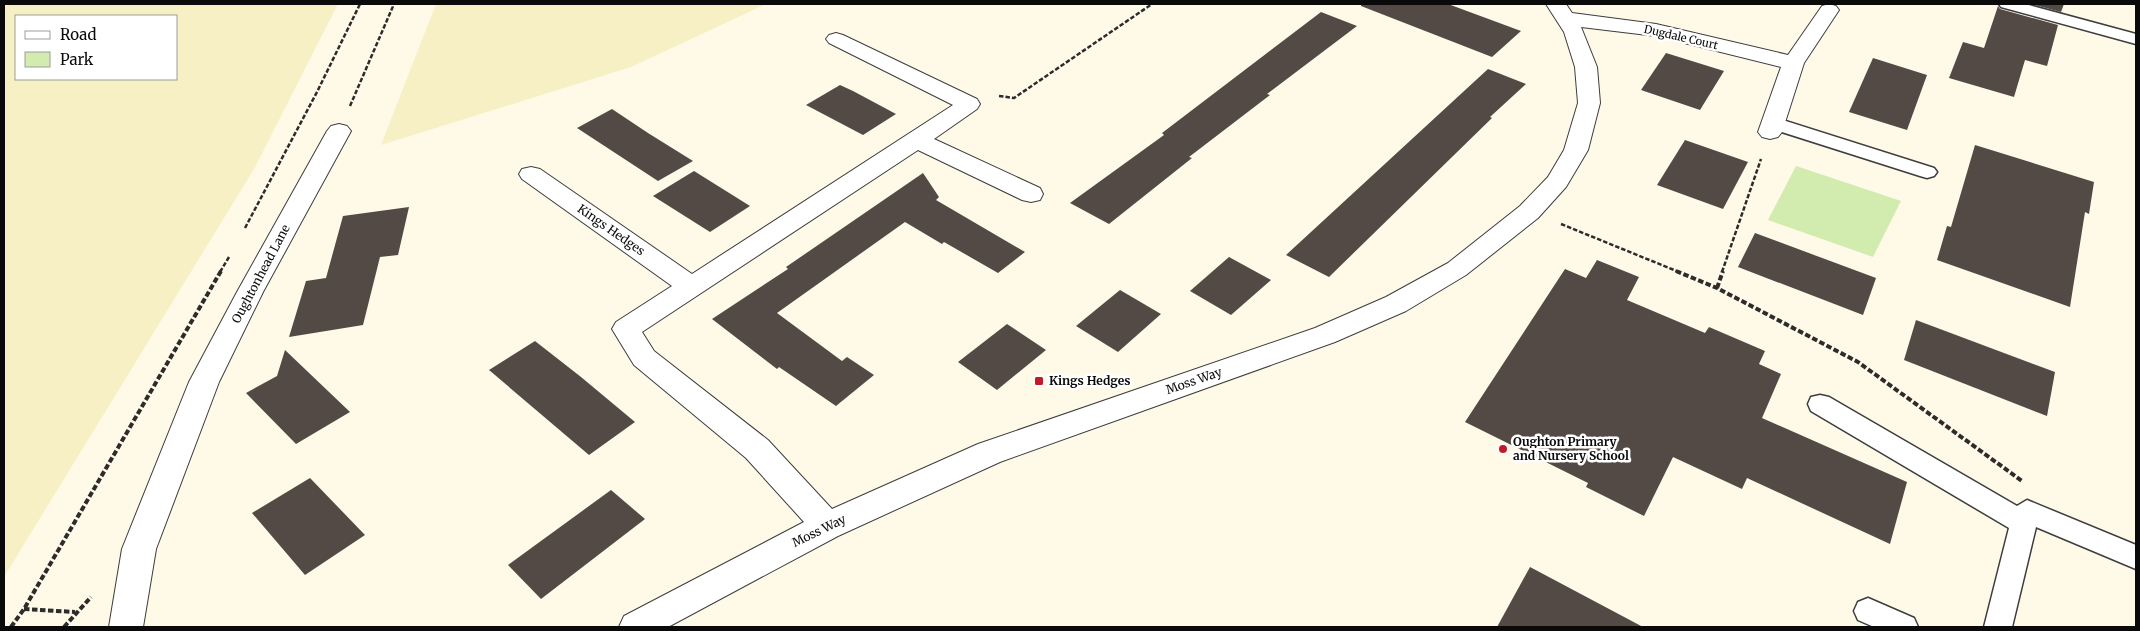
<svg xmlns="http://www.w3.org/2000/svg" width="2140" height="631" font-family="Merriweather,serif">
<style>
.farmland{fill:#f7f0c5;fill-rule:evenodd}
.green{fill:#d1ecae}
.building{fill:#534a46}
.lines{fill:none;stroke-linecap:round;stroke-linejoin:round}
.lane-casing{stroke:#3d3d3d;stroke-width:3}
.street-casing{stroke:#3d3d3d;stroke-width:2}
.path-far1{stroke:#2c2c2c;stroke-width:2.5;stroke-dasharray:4.5 2;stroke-linecap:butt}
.path{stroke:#2c2c2c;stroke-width:4;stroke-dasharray:5.5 2.5;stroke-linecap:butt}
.lane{fill:#fff;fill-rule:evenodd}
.street{fill:#fff;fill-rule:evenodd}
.poi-dot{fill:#c31928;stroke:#fff;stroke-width:2}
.labels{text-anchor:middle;stroke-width:5;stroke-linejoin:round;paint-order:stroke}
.far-street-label{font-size:11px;fill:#0a0a0a;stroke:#fff}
.street-label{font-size:12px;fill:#0a0a0a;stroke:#fff}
.poi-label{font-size:12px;font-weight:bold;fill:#0a0a0a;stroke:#fff;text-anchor:start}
</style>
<rect width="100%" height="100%" fill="#fff9e7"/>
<g class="farmland">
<path d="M 4,4 L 338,4 L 254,169 L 4,577 ZM 16,16 L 176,16 L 176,79 L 16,79 Z"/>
<polygon points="436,4 766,4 631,67 381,145"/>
</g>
<polygon class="green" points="1796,166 1901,201 1873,257 1768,220"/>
<g class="building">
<polygon points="1361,4 1448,4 1521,31 1492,57 1361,6"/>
<polygon points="2031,4 2064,4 2061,12"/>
<polygon points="1998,6 2000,9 2058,25 2047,66 2025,60 2014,97 1949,78 1963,42 1984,48"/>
<polygon points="1321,12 1357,26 1267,94 1270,95 1189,157 1192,158 1109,224 1070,203 1164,135 1162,133"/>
<polygon points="1666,53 1724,71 1700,110 1641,90"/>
<polygon points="1873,58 1927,75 1907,130 1849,112"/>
<polygon points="1488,69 1526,84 1490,117 1492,118 1329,277 1286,255"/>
<polygon points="840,85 853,91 896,114 863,135 806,105"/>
<polygon points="612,109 648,133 693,161 658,181 577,128"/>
<polygon points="1685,140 1748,162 1723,209 1657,185"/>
<polygon points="1975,145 2094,182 2089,214 2085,212 2070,307 1937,260 1947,226 1951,227"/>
<polygon points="694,171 750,206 710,232 653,196"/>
<polygon points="923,173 939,197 936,200 1025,252 998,273 944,242 942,244 905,222 777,313 842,361 847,357 874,375 836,406 779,367 777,369 712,319 788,269 786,267"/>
<polygon points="409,207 398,255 380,257 363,325 289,337 306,281 326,278 343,216"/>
<polygon points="1755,233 1876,278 1863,315 1738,267"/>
<polygon points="1229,257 1271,280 1231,315 1190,291"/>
<polygon points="1597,260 1639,277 1627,300 1705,333 1709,327 1765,351 1759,364 1781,374 1762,418 1907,482 1890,544 1747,478 1742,489 1673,457 1644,516 1586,487 1588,483 1465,422 1565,269 1586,278"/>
<polygon points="1120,290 1161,314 1118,352 1076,326"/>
<polygon points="1916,320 2055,372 2047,416 1904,360"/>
<polygon points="1007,324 1046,350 997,390 958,362"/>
<polygon points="535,341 581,377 635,422 589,455 489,370"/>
<polygon points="285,350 350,412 296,444 246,393 277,376"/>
<polygon points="310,478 365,535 305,575 252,513"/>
<polygon points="611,490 645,519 541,599 508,565"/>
<polygon points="1530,567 1643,627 1497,627"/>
</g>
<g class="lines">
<g class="lane-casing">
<g id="lane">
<polygon points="1999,4 2025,4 2136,34 2136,44 2001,7"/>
<polygon points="1773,117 1934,168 1937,172 1934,176 1927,178 1920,176 1766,127 1764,123 1766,119"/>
<polygon points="1820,395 1829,397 2017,506 2027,500 2136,545 2136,569 2036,527 2012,627 1984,627 2009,528 1811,411 1808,404 1811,397"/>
<polygon points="1868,598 1914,618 1918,627 1874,627 1858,620 1854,611 1858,602"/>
</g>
</g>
<g class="street-casing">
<g id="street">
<polygon points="1546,4 1566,4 1572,13 1656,24 1788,55 1822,6 1829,4 1836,6 1839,10 1804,63 1782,132 1778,137 1770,139 1762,137 1758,132 1781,67 1656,36 1581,27 1597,67 1600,103 1588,150 1566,187 1538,218 1466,275 1406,311 1335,342 1000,462 838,536 668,627 619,627 624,616 804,522 746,458 634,365 612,329 616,322 672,286 522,179 519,174 522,169 531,167 540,169 692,274 953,105 829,43 826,39 829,35 836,33 843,35 977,99 980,104 977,109 934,139 1040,188 1043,194 1040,200 1031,202 1022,200 918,150 642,332 654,351 768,440 832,509 978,444 1315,328 1386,297 1448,263 1520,206 1548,177 1564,150 1578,103 1575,67 1564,32"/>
<polygon points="339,124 347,126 351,131 263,292 219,382 156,549 143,627 109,627 122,549 189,382 237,292 327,131 331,126"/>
</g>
</g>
<g class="path-far1">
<polyline points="999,96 1014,98 1152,4"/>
<polyline points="350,106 394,4"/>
<polyline points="1561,224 1679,272"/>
<polyline points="245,228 317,92 360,4"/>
<polyline points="220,272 229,257"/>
<polyline points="1722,272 1761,159"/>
</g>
<g class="path">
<polyline points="1676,271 1717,288 1858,362 2022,481"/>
<polyline points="1717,288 1723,271"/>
<polyline points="24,609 75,612"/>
<polyline points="11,627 24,609 221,271"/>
<polyline points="64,627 91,597"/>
</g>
<use href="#lane" class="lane"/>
<use href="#street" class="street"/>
</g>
<g class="poi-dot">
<rect x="1034" y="376" width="10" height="10" rx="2.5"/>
<circle cx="1503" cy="449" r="5"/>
</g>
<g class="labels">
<g class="far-street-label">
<text transform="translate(1681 37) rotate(13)" y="4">Dugdale Court</text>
</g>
<g class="street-label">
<text transform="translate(611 230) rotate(35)" y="4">Kings Hedges</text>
<text transform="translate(261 274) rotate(-62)" y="4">Oughtonhead Lane</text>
<text transform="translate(1194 381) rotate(-19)" y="4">Moss Way</text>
<text transform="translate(819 531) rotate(-26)" y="4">Moss Way</text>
</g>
<g class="poi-label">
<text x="1049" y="385">Kings Hedges</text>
<text x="1513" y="446">Oughton Primary<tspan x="1513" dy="14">and Nursery School</tspan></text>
</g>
</g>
<rect width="2140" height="631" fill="none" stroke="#0a0a0a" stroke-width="10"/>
<rect x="15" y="15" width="162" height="65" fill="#ffffff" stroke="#9d9d9d"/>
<rect x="25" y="31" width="25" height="8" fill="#ffffff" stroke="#9d9d9d"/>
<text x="60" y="40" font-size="15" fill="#0a0a0a">Road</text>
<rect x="25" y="52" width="25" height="15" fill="#d1ecae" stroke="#9d9d9d"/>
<text x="60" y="65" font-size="15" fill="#0a0a0a">Park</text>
</svg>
